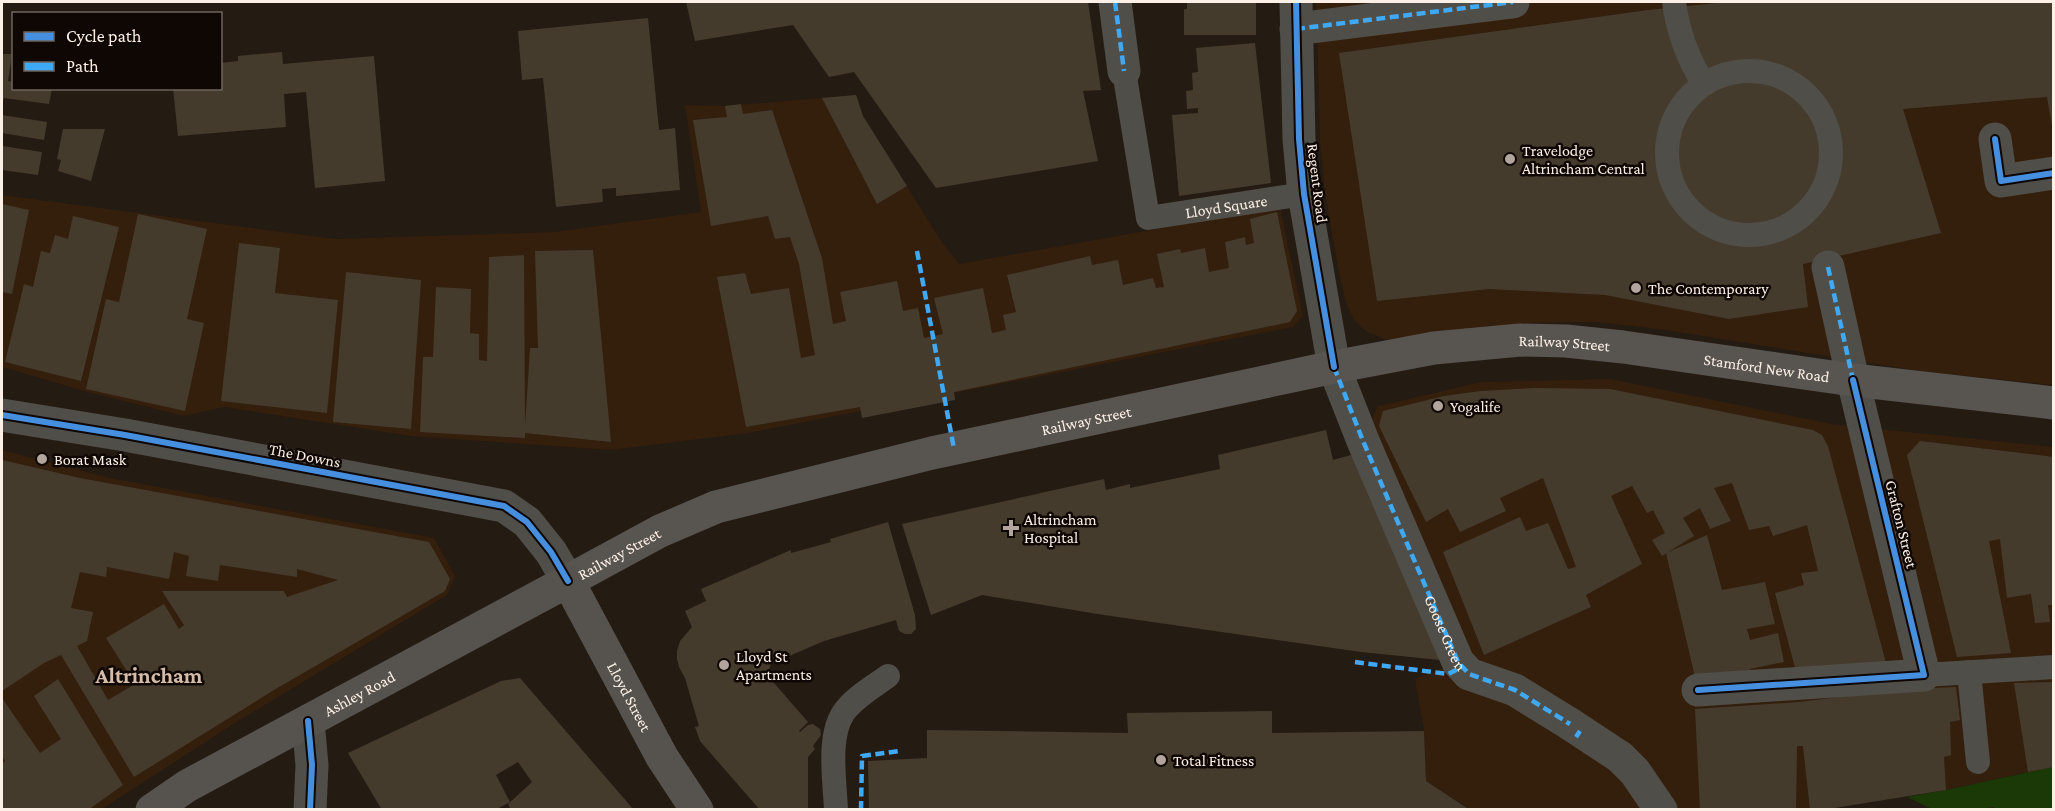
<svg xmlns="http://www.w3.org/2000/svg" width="2055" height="811" font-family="'Crimson Pro',serif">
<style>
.built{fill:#341e0c}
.green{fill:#1b3807}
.building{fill:#453b2d;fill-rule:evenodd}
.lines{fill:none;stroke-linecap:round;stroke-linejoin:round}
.service{stroke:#504e48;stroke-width:24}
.pedestrian{stroke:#504e48;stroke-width:33}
.minor{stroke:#504e48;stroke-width:33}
.tertiary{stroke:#504e48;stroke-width:33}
.secondary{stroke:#585450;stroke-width:33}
.primary{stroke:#56534e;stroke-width:33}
.quiet{stroke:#3fa9f5;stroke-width:4.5;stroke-dasharray:9 4.5;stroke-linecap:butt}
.cycleway-casing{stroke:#0f0703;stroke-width:10}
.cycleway{stroke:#468fdf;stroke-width:6}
.poi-dot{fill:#b1a59c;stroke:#0f0703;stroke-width:2}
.labels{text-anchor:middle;stroke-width:5;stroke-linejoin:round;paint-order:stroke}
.poi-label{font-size:16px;fill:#fdf0e6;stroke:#0f0703;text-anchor:start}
.street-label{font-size:16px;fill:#fdf0e6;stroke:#0f0703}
.district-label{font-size:22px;font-weight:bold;fill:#d4bca9;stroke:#0f0703}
</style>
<rect width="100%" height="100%" fill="#241b13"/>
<g class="built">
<polygon points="1316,2 2053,2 2053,385 1920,371 1659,329 1597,322 1529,323 1411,342 1385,339 1367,332 1354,320 1346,303 1338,268 1325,193 1320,142"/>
<polygon points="856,95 863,116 941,241 959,264 1280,207 1303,316 1293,327 748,433 611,450 411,436 224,407 184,416 84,391 2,367 2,195 335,239 554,232 701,212 685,105 725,106"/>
<polygon points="1610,379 1832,424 2053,447 2053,767 1946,790 1822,809 1470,809 1426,781 1424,731 1415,679 1458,662 1370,424 1378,406 1481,382"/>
<polygon points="2,450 110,478 434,538 455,576 447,595 235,723 102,809 2,809"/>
</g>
<polygon class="green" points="2053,767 2053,809 1995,810 1994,807 1976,810 1932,809 1907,797 1946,790"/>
<g class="building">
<polygon points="686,2 1088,2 1101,90 1083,91 1098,161 936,188 854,72 829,77 793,25 695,41"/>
<polygon points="1187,2 1256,2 1256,35 1184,35 1184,9 1187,9"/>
<polygon points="1727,2 2054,2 2054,138 2047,97 1903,109 1941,233 1803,264 1808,307 1729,319 1605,295 1490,289 1377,301 1339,53 1648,10"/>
<polygon points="648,18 659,130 675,128 680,190 616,196 616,188 602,189 603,202 556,207 543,78 522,80 518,31"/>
<polygon points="1255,43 1271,183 1179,196 1172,115 1198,113 1198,108 1187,109 1186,91 1193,90 1192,73 1198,72 1196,48"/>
<polygon points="282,52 283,64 374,56 385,181 315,188 306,92 284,94 286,127 178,136 173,88 220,88 220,63 238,61 238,56"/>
<polygon points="2,54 12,54 8,81 14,82 14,88 52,88 49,104 4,98 2,104"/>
<polygon points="856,95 863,116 907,186 877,204 822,98"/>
<polygon points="741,104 743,114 772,110 822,258 833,324 846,321 840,292 897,281 903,311 918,308 924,338 943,334 934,298 983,288 992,333 1006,330 1003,315 1016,312 1007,275 1090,256 1092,265 1118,260 1123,285 1153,278 1156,288 1164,287 1157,254 1180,249 1181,253 1205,248 1209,272 1229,268 1225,242 1245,237 1246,245 1254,243 1250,219 1277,212 1297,311 1290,322 954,392 955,400 862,418 860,407 746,427 717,277 745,273 751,294 789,288 801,358 815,355 799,264 790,237 775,239 768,216 711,226 693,120 727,117 725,106"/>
<polygon points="2,115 47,122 44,140 2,133"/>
<polygon points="63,129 105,129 91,181 58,171 61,160 57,159"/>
<polygon points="2,146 42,152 38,175 2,170"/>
<polygon points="2,204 29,210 12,294 2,292"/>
<polygon points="138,214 207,229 187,319 204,323 185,411 86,389 106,299 119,302"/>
<polygon points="73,216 119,227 81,381 5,362 24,284 33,287 41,251 50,253 55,235 68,239"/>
<polygon points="239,243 280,248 275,293 338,300 327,413 221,401"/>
<polygon points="593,250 611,442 525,433 525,438 420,432 423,357 433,357 436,287 471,289 470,333 479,334 479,360 487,361 489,257 524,255 525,427 530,348 538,348 535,251"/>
<polygon points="346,272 421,280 411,429 333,422"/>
<polygon points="1535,388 1610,389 1813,430 1822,435 1828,446 1886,663 1797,675 1775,593 1804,585 1801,573 1818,571 1807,525 1773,536 1769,526 1749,530 1732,483 1714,488 1731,521 1710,529 1700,508 1683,518 1694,536 1662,556 1652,540 1665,533 1653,510 1647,513 1632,486 1611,496 1642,564 1586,595 1591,607 1484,655 1443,552 1520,517 1526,531 1548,523 1568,569 1576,567 1543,478 1500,498 1506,511 1460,532 1448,509 1426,522 1379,426 1383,411 1444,396 1480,391"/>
<polygon points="1326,430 1333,460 1358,453 1440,660 1361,652 1104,615 982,595 931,615 902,524 1104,479 1106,490 1130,484 1130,488 1220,469 1218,455"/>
<polygon points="1920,441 2054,457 2054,605 2048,605 2050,622 2035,623 2031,594 2007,598 2000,539 1989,541 2011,653 1957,657 1907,455"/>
<path d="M 2,460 L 80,478 L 429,542 L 450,579 L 445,591 L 274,690 L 134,777 L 61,655 L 44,663 L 2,691 ZM 174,552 L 189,556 L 186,576 L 218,581 L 220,565 L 297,577 L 297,569 L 338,580 L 287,597 L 284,591 L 162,591 L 184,625 L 179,629 L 164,604 L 106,638 L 135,684 L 108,700 L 77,646 L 87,641 L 93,612 L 71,608 L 80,572 L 106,577 L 107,567 L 169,579 Z"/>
<polygon points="888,522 915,615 916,629 911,634 905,634 899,631 896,620 824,641 771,664 767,675 808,722 799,731 800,732 808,725 813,724 820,729 821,735 813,746 815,749 808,757 808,810 760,810 700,741 695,727 699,726 685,678 679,667 677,659 677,651 680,641 692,627 685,611 706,601 701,589 791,550 791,553 831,542 830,539"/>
<polygon points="1707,535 1722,590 1765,582 1775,624 1747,629 1750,640 1778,633 1784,662 1750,669 1750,673 1695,677 1666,553"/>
<polygon points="520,678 634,810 511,810 508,804 532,782 518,762 496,775 510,802 495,810 382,810 348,753 501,681"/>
<polygon points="58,679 123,785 88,810 2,810 2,764 5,761 2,756 2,698 40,753 61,739 34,696"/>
<polygon points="2053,682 2054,767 2028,772 2014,683"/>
<polygon points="1956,687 1960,720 1950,722 1951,755 1944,757 1946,790 1822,810 1810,810 1803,746 1797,746 1796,810 1700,810 1695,709 1799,702 1894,690"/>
<polygon points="1272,711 1272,733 1424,731 1426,781 1470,810 869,810 868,761 927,758 927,730 1128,733 1127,713"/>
</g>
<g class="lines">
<g class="service">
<path d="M 1674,2 C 1678,32 1687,58 1704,84"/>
<circle cx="1749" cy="153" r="82"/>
<path id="s1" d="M 1124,71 L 1148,218 L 1304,194"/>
<polyline points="1969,672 1978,762"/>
<polyline points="1924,675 2054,667"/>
<path d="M 836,810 C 835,782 827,736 844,712 C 855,697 873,687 888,676"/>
</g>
<g class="pedestrian">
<polyline points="1115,2 1124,71"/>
<polyline points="1296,29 1513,2"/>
<polyline points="1828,267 1853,380"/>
<path id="s2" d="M 1334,367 L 1363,441 L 1458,662 L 1469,674 L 1515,690 L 1570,724"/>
</g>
<g class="minor">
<polyline points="1296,2 1299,139 1304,194 1334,367"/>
<polyline points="1995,139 2001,181 2054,173"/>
<polyline points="1698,690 1924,675 1853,380"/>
<polyline points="308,721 312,765 310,810"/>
<polyline points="1570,724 1620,757 1635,772 1661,810"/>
</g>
<polyline class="tertiary" points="2,415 125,435 504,506 527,522 551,552 568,581"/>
<path class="secondary" id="s3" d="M 568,581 L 660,531 L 716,507 L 932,453 L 1334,367 L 1434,348 L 1520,340 L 1566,341 L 1623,347 L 1853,380 L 2054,403"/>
<path class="primary" id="s4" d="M 152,810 L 187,786 L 568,581 L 662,757 L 697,810"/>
<g class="quiet">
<polyline points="1115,2 1124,71"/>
<polyline points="1296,29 1513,2"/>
<polyline points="917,251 954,449"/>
<polyline points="1828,267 1853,380"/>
<polyline points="1334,367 1363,441 1458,662 1469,674 1515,690 1570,724"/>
<polyline points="1355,662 1448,674 1462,667"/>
<polyline points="1576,737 1580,731"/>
<polyline points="861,810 862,756 900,751"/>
</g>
<g class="cycleway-casing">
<g id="cycleway">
<polyline points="1296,2 1299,139 1304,194 1334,367"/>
<polyline points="1995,139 2001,181 2054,173"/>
<polyline points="2,415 125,435 504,506 527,522 551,552 568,581"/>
<polyline points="1698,690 1924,675 1853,380"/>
<polyline points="308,721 312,765 310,810"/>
</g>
</g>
<use href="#cycleway" class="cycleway"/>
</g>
<g class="poi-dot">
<circle cx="1510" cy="159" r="6"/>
<circle cx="1636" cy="288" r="6"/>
<circle cx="1438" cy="406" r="6"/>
<circle cx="42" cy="459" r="6"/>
<path d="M1008 519h6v6h6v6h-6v6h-6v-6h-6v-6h6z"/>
<circle cx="724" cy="665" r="6"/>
<circle cx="1161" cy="760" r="6"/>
</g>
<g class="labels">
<g class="poi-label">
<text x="1522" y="156">Travelodge<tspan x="1522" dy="18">Altrincham Central</tspan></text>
<text x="1648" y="294">The Contemporary</text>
<text x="1450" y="412">Yogalife</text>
<text x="54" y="465">Borat Mask</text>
<text x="1024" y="525">Altrincham<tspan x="1024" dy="18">Hospital</tspan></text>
<text x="736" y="662">Lloyd St<tspan x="736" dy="18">Apartments</tspan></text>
<text x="1173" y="766">Total Fitness</text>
</g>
<g class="street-label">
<text transform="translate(1318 183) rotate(83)" y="6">Regent Road</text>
<text dy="6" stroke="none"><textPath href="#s1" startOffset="228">Lloyd Square</textPath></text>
<text dy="6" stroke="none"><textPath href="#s3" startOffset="1032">Railway Street</textPath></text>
<text dy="6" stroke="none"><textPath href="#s3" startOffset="1236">Stamford New Road</textPath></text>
<text dy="6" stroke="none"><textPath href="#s3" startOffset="546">Railway Street</textPath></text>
<text transform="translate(305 455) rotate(11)" y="6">The Downs</text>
<text transform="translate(1902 524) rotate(76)" y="6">Grafton Street</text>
<text dy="6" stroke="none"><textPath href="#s3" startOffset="58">Railway Street</textPath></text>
<text dy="6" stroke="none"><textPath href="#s2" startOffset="288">Goose Green</textPath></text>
<text dy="6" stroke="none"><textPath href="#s4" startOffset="238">Ashley Road</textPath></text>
<text dy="6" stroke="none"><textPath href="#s4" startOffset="606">Lloyd Street</textPath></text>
</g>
<g class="district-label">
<text x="149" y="683">Altrincham</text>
</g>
</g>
<rect width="2055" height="811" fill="none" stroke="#fdf0e6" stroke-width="6"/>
<rect x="12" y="12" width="210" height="78" fill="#0f0703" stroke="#6e645e" stroke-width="1.5"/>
<rect x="24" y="32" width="30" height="9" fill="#468fdf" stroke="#6e645e" stroke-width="1.5"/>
<text x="66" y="42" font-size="18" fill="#fdf0e6">Cycle path</text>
<rect x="24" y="62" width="30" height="9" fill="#3fa9f5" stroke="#6e645e" stroke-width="1.5"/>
<text x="66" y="72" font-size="18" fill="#fdf0e6">Path</text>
</svg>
